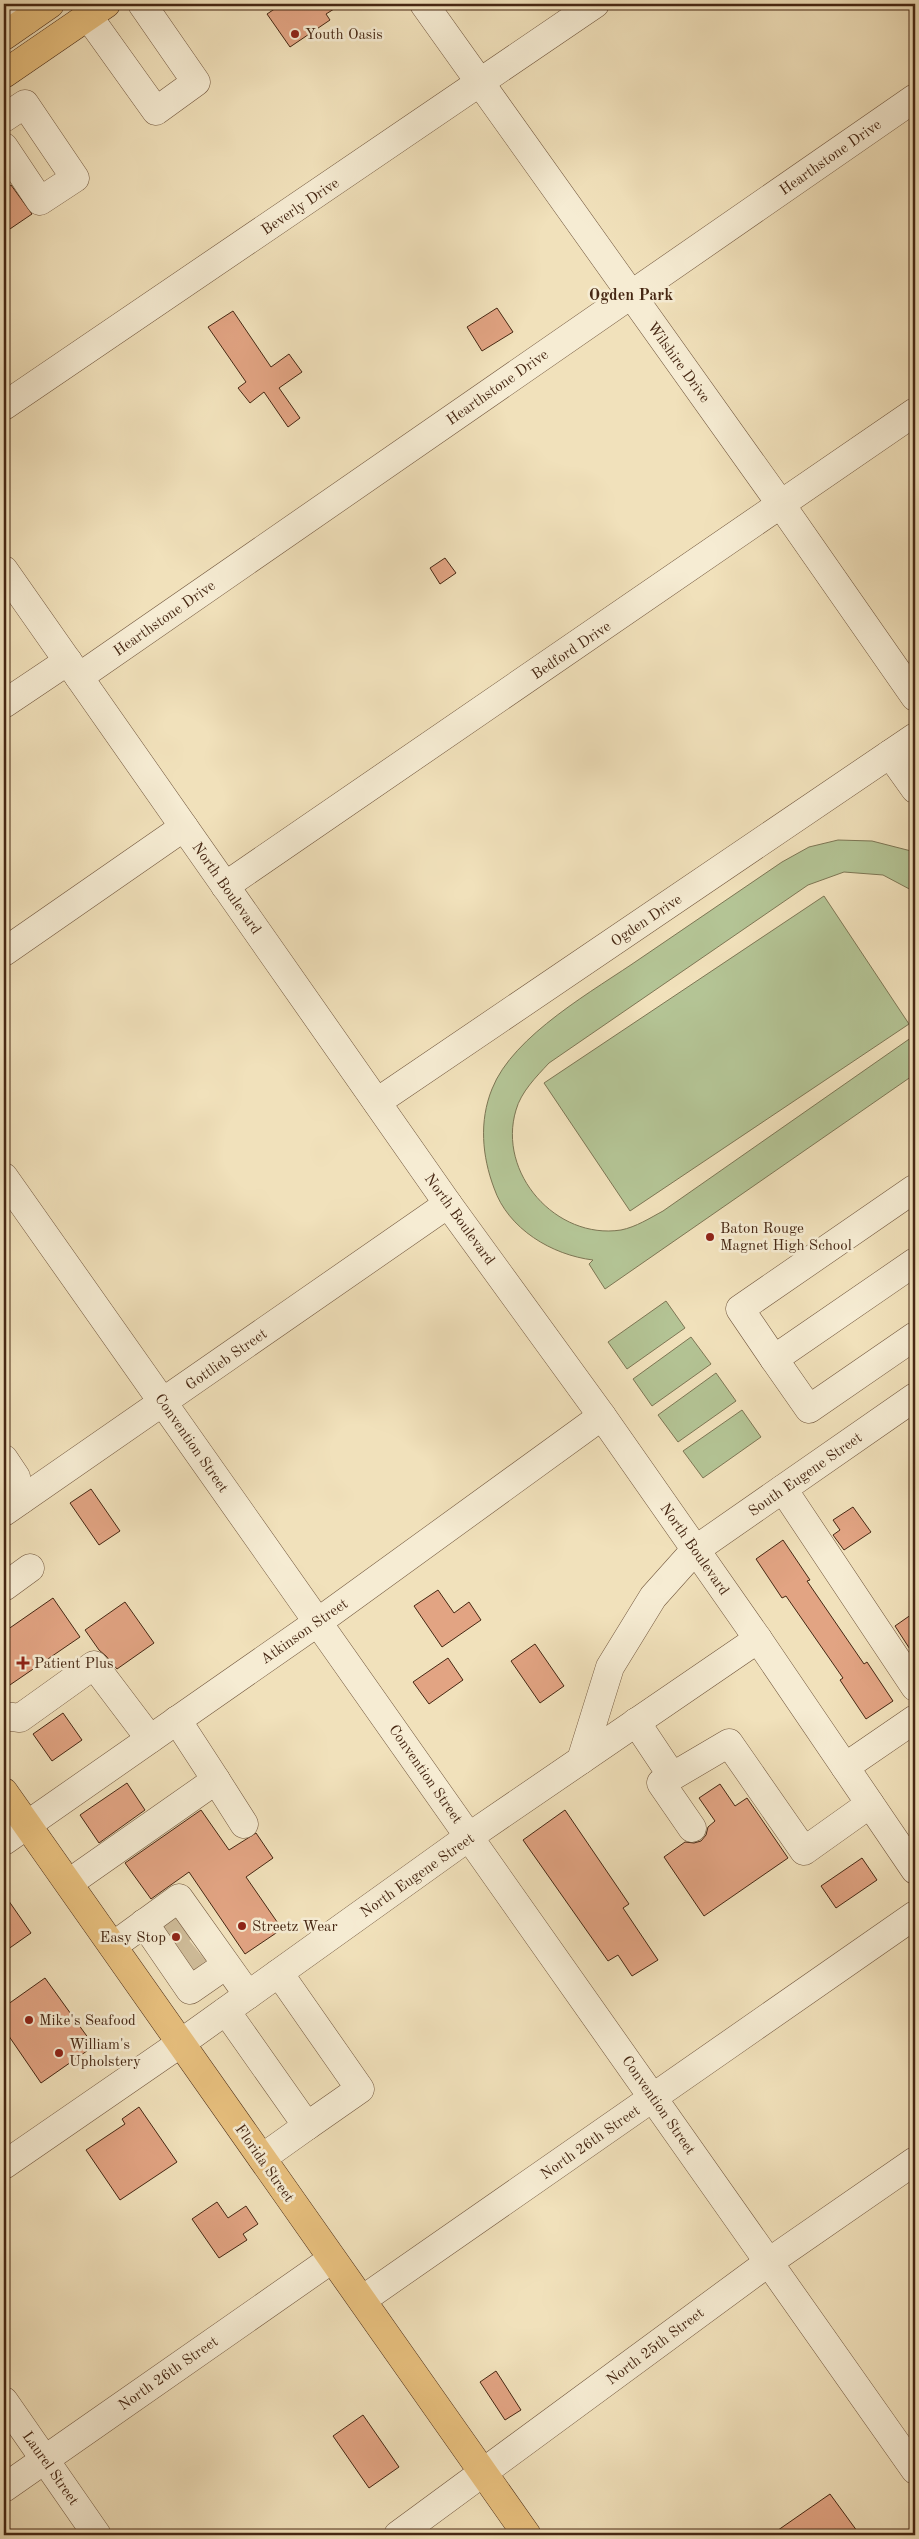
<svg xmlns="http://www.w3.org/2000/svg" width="919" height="2539" font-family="'Old Standard TT',serif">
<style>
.green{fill:#b4c495;stroke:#7d7654}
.building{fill:#e2a483;stroke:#462713}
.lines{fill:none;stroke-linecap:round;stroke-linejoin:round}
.minor-tunnel{stroke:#cfbc99;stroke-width:28;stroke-dasharray:28 14;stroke-linecap:butt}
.minor-casing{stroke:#71563d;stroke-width:29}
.major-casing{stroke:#462713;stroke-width:29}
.minor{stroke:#f6ecd3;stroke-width:28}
.major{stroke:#e8c07e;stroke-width:28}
.poi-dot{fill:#8f2418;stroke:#f6ecd3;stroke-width:2}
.labels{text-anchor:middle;stroke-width:5;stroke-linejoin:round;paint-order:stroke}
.poi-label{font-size:15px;fill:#462713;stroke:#f6ecd3;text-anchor:start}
.street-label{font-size:15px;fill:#462713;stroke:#f6ecd3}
.neighbourhood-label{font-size:16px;font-weight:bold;fill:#462713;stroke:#f6ecd3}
</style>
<rect width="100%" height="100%" fill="#f1e1bb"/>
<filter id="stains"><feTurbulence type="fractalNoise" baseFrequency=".004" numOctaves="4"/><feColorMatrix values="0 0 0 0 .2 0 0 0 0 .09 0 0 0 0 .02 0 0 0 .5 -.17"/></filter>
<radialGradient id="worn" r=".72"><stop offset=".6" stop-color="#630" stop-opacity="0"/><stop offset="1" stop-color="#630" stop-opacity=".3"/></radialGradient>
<g class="green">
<path d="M 838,840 L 872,841 L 915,852 L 915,892 L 883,875 L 844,872 L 808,885 L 549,1063 C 536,1077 521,1092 516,1110 C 497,1173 556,1240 621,1230 C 636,1227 650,1218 663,1211 L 915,1035 L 915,1074 L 605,1289 L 589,1264 L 593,1260 C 552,1255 508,1229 494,1188 C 482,1156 479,1121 492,1089 C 513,1035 595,990 641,958 C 688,926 735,894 782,862 L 809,847 Z"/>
<polygon points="824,896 909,1024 630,1211 544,1083"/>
<polygon points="666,1301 685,1328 627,1369 608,1342"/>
<polygon points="691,1337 711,1364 652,1406 633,1379"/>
<polygon points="716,1373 736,1401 678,1442 658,1415"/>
<polygon points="742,1410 761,1437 703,1478 683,1451"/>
</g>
<g class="building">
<polygon points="282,4 342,4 326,14 330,20 290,47 267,14"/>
<polygon points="11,185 32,214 4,233 4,190"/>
<polygon points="497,308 513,332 482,351 467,327"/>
<polygon points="233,311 271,367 289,354 302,372 279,388 300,418 288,427 264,392 250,403 238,388 246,382 208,327"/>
<polygon points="445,558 456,573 440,584 430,568"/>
<polygon points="91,1489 120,1531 99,1545 70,1503"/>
<polygon points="853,1507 871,1532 844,1550 833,1535 840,1530 833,1520"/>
<polygon points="783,1540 810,1580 807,1581 864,1664 867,1662 893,1701 866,1719 840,1680 843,1678 786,1596 782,1598 756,1559"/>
<polygon points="438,1590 454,1613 469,1602 481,1620 442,1647 414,1606"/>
<polygon points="53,1598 80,1637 4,1689 4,1632"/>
<polygon points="125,1602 154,1643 117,1669 106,1656 99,1650 85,1630"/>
<polygon points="915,1612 915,1657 895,1626"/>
<polygon points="535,1644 564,1686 540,1703 511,1661"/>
<polygon points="448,1658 463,1680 429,1704 413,1682"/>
<polygon points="63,1713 82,1740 52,1761 33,1734"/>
<polygon points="127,1783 145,1810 99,1843 80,1815"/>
<polygon points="720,1784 735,1806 747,1798 788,1858 704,1916 664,1857 685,1842 694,1843 701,1841 706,1835 708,1827 715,1821 699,1798"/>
<polygon points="201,1810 229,1850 256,1833 273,1858 246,1877 282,1929 245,1954 189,1872 151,1899 125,1863"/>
<polygon points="565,1810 629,1904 623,1908 658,1960 632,1976 618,1955 608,1961 523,1840"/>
<polygon points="862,1858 877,1880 836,1908 821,1886"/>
<polygon points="4,1894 31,1933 4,1952"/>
<polygon points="45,1978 94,2046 41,2083 4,2029 4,2007"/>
<polygon points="139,2107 177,2162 120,2200 86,2150 125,2124 122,2119"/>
<polygon points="217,2202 228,2218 246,2206 258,2224 243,2234 247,2240 219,2258 192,2219"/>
<polygon points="496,2371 521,2410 505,2420 480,2382"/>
<polygon points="363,2415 399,2467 369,2488 333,2436"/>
<polygon points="830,2494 860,2535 771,2535"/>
</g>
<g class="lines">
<g class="minor-tunnel">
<polyline points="166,1941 183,1928"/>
<polyline points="181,1963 197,1950"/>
</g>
<g class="minor-casing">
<g id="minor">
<polyline points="15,4 27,20"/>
<polyline points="424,4 782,506 915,697"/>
<polyline points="88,16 156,111 196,82 142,4"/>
<polyline points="4,118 25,104 75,178 40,201 4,147"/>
<polyline points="4,406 595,4"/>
<polyline points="4,570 448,1204 602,1416 758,1639 915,1870"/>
<polyline points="79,677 915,98"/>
<polyline points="4,704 68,661"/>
<polyline points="890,754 915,789"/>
<polyline points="225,886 915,412"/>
<polyline points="4,952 184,827"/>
<polyline points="377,1102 915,737"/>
<polyline points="4,1177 915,2470"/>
<polyline points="915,1262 774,1359 809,1409 915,1336"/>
<polyline points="774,1359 740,1309 914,1189"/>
<polyline points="4,1459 16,1477 21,1500"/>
<polyline points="783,1489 915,1687"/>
<polyline points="4,1512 448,1204"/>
<polyline points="4,1587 30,1568"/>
<polyline points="4,1716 20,1718 94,1665 150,1739"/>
<polyline points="177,1720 216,1780"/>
<polyline points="636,1722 672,1776"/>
<polyline points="581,1760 610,1667 653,1597 695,1550 915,1397"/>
<polyline points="845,1767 915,1719"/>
<polyline points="692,1828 661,1783 729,1743 804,1851 870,1804"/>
<polyline points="4,1841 318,1622 602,1416"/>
<polyline points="69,1883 216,1780 244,1824"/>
<polyline points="144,1923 190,1990 226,1965"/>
<polyline points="113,1946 179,1898 248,1995"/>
<polyline points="226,2011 307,2126 360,2089 279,1973"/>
<polyline points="262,2158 307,2126"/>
<polyline points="4,2165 181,2043 470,1836 758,1639"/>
<polyline points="362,2300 915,1915"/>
<polyline points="4,2401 97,2535"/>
<polyline points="4,2488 332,2259"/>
<polyline points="398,2535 769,2262 915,2161"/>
</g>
</g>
<g class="major-casing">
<g id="major">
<polyline points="4,36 50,4"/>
<polyline points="4,74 106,4"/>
<polyline points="4,1792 527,2535"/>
</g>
</g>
<use href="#minor" class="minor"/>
<use href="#major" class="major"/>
</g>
<g class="poi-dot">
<circle cx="295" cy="34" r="5"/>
<circle cx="710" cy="1237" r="5"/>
<path d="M20.5 1655.5h5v5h5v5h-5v5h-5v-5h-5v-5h5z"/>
<circle cx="242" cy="1926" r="5"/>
<circle cx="176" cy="1937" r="5"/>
<circle cx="29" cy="2020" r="5"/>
<circle cx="59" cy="2053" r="5"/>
</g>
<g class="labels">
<g class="poi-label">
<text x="305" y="39">Youth Oasis</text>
<text x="720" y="1233">Baton Rouge<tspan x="720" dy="17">Magnet High School</tspan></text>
<text x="34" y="1668">Patient Plus</text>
<text x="252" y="1931">Streetz Wear</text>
<text x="166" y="1942" text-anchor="end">Easy Stop</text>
<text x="39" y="2025">Mike's Seafood</text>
<text x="69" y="2049">William's<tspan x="69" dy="17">Upholstery</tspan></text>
</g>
<g class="street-label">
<text transform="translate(830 157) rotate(-35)" y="5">Hearthstone Drive</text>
<text transform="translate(300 206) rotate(-34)" y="5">Beverly Drive</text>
<text transform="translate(679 362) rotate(54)" y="5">Wilshire Drive</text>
<text transform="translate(497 387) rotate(-35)" y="5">Hearthstone Drive</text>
<text transform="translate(164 618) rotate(-35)" y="5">Hearthstone Drive</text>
<text transform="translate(571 650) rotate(-34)" y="5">Bedford Drive</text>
<text transform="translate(227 888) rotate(55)" y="5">North Boulevard</text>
<text transform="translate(646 920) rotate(-34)" y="5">Ogden Drive</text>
<text transform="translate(460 1219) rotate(54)" y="5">North Boulevard</text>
<text transform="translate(226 1359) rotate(-35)" y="5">Gottlieb Street</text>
<text transform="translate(192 1443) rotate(55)" y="5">Convention Street</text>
<text transform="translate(805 1474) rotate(-35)" y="5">South Eugene Street</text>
<text transform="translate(695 1549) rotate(55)" y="5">North Boulevard</text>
<text transform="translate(304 1631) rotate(-35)" y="5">Atkinson Street</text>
<text transform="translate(426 1774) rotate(55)" y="5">Convention Street</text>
<text transform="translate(417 1875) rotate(-35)" y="5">North Eugene Street</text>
<text transform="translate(659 2105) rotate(55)" y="5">Convention Street</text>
<text transform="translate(590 2142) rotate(-35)" y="5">North 26th Street</text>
<text transform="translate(265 2163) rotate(55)" y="5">Florida Street</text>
<text transform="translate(655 2346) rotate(-37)" y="5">North 25th Street</text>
<text transform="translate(168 2373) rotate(-35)" y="5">North 26th Street</text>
<text transform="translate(51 2468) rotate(55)" y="5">Laurel Street</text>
</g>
<g class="neighbourhood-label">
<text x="631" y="300">Ogden Park</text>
</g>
</g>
<rect width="919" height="2539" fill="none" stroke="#f1e1bb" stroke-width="20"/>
<rect x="5" y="5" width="909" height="2529" fill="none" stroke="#462713" stroke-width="2.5"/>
<rect x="10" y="10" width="899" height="2519" fill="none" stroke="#462713"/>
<rect width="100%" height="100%" filter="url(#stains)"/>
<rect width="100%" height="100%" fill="url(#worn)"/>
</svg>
